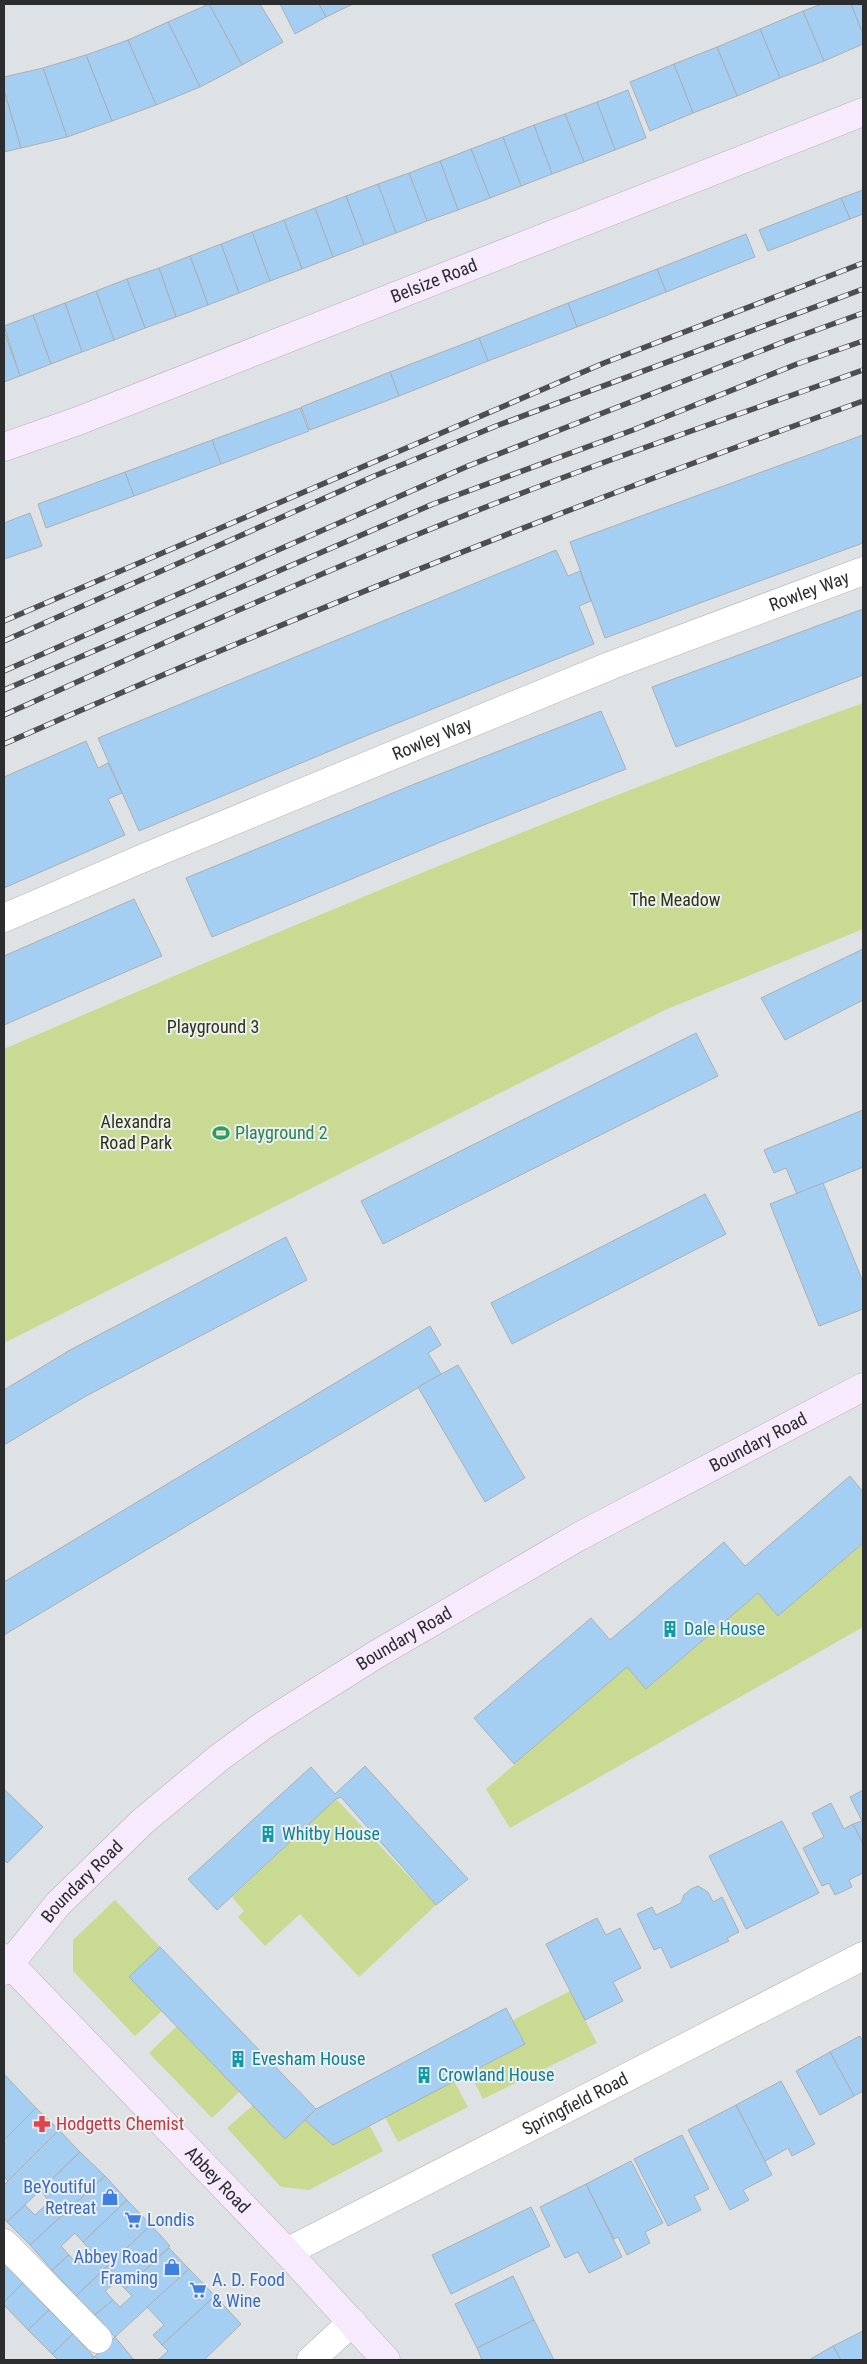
<svg xmlns="http://www.w3.org/2000/svg" width="867" height="2364" font-family="'Roboto Condensed',sans-serif">
<style>
.green{fill:#c9da93}
.building{fill:#a4cff3;stroke:#acafb1}
.lines{fill:none;stroke-linecap:round;stroke-linejoin:round}
.street-casing{stroke:#b1b4b6;stroke-width:29}
.secondary-casing{stroke:#b1b4b6;stroke-width:29}
.street{stroke:#fff;stroke-width:28}
.secondary{stroke:#f6eafc;stroke-width:28}
.rail-casing{stroke:#4c4e4f;stroke-width:5.5}
.rail{stroke:#edeff2;stroke-width:4;stroke-dasharray:11;stroke-linecap:butt}
.labels{text-anchor:middle;stroke-width:4;stroke-linejoin:round;paint-order:stroke}
.street-label{font-size:18px;fill:#2c2d2e;stroke:#edeff2}
.park-label{font-size:18px;fill:#2e3611;stroke:#edeff2}
.leisure-label{font-size:18px;fill:#27864d;stroke:#edeff2;text-anchor:start}
.culture-label{font-size:18px;fill:#0d838f;stroke:#edeff2;text-anchor:start}
.health-label{font-size:18px;fill:#be3a42;stroke:#edeff2;text-anchor:start}
.shop-label{font-size:18px;fill:#366cbe;stroke:#edeff2;text-anchor:end}
</style>
<rect width="100%" height="100%" fill="#dfe2e4"/>
<g class="green">
<path d="M 863,703 L 863,929 L 665,1010 L 4,1343 L 4,1049 C 287,927 573,807 863,703 Z"/>
<polygon points="863,1543 863,1627 510,1828 486,1789 627,1667 647,1689 758,1593 779,1616"/>
<polygon points="336,1799 436,1905 359,1977 300,1914 265,1946 238,1917 244,1911 232,1897"/>
<polygon points="115,1900 160,1947 162,2011 135,2036 73,1971 73,1940"/>
<polygon points="570,1991 597,2043 483,2099 470,2074 525,2044 513,2020"/>
<polygon points="177,2026 240,2091 212,2118 149,2053"/>
<polygon points="454,2081 468,2107 398,2142 385,2117"/>
<polygon points="253,2105 285,2139 305,2120 333,2145 370,2126 383,2151 309,2190 281,2187 227,2128"/>
</g>
<g class="building">
<polygon points="209,4 260,4 283,42 242,65"/>
<polygon points="209,4 242,65 200,87 168,22"/>
<polygon points="280,4 319,4 326,17 295,34"/>
<polygon points="319,4 353,4 326,17"/>
<polygon points="822,4 851,4 863,34 863,44 824,61 803,11"/>
<polygon points="851,4 863,4 863,34"/>
<polygon points="803,11 824,61 780,78 760,29"/>
<polygon points="168,22 200,87 156,105 128,40"/>
<polygon points="760,29 780,78 737,96 717,47"/>
<polygon points="128,40 156,105 112,121 86,55"/>
<polygon points="717,47 737,96 693,113 674,64"/>
<polygon points="86,55 112,121 67,137 43,68"/>
<polygon points="674,64 693,113 650,131 630,82"/>
<polygon points="43,68 67,137 21,148 4,90 4,77"/>
<polygon points="4,90 21,148 4,152"/>
<polygon points="628,90 646,138 615,150 597,102"/>
<polygon points="597,102 615,150 584,162 565,114"/>
<polygon points="565,114 584,162 552,174 534,125"/>
<polygon points="534,125 552,174 521,186 503,137"/>
<polygon points="503,137 521,186 490,198 471,149"/>
<polygon points="471,149 490,198 458,210 440,161"/>
<polygon points="440,161 458,210 427,221 409,173"/>
<polygon points="409,173 427,221 396,233 378,184"/>
<polygon points="378,184 396,233 364,245 346,196"/>
<polygon points="863,190 863,214 850,219 841,198"/>
<polygon points="346,196 364,245 333,257 315,208"/>
<polygon points="841,198 850,219 768,251 759,230"/>
<polygon points="315,208 333,257 302,269 284,220"/>
<polygon points="284,220 302,269 270,281 252,232"/>
<polygon points="252,232 270,281 239,293 221,244"/>
<polygon points="746,234 755,257 666,292 657,269"/>
<polygon points="221,244 239,293 208,305 190,256"/>
<polygon points="190,256 208,305 176,317 159,268"/>
<polygon points="159,268 176,317 145,328 127,279"/>
<polygon points="657,269 666,292 577,327 568,303"/>
<polygon points="127,279 145,328 114,340 96,291"/>
<polygon points="96,291 114,340 82,352 65,303"/>
<polygon points="65,303 82,352 51,364 33,315"/>
<polygon points="568,303 577,327 488,361 479,338"/>
<polygon points="33,315 51,364 20,376 4,326"/>
<polygon points="4,331 20,376 4,382"/>
<polygon points="479,338 488,361 399,396 390,372"/>
<polygon points="390,372 399,396 310,430 301,407"/>
<polygon points="300,408 309,431 221,464 212,440"/>
<polygon points="863,435 863,543 605,638 570,542"/>
<polygon points="212,440 221,464 134,496 125,472"/>
<polygon points="125,472 134,496 46,528 38,504"/>
<polygon points="30,513 42,546 4,559 4,523"/>
<polygon points="556,550 568,576 580,571 591,601 579,606 594,644 368,735 139,831 98,738"/>
<polygon points="863,609 863,675 676,747 652,687"/>
<polygon points="601,711 626,769 443,841 212,937 186,878 417,783"/>
<polygon points="86,741 98,768 108,763 122,793 108,799 125,835 4,888 4,777"/>
<polygon points="134,899 162,956 4,1025 4,956"/>
<polygon points="863,949 863,1000 785,1040 761,998"/>
<polygon points="696,1033 718,1076 383,1244 361,1201"/>
<polygon points="863,1110 863,1167 797,1194 786,1168 774,1173 764,1150"/>
<polygon points="823,1183 863,1282 863,1309 819,1326 770,1204"/>
<polygon points="705,1194 726,1234 512,1344 491,1303"/>
<polygon points="286,1237 307,1280 86,1396 4,1445 4,1390 70,1350"/>
<polygon points="430,1326 441,1345 428,1353 441,1374 4,1635 4,1582"/>
<polygon points="458,1365 525,1478 485,1502 418,1387"/>
<polygon points="850,1476 863,1492 863,1543 778,1616 758,1593 646,1689 627,1667 514,1764 474,1718 591,1618 610,1640 724,1542 745,1566"/>
<polygon points="365,1766 468,1879 436,1905 341,1797 336,1799 217,1910 188,1879 311,1767 335,1794"/>
<polygon points="4,1789 43,1827 7,1863 4,1860"/>
<polygon points="863,1790 863,1844 853,1824 862,1821 850,1797"/>
<polygon points="831,1803 844,1829 853,1824 863,1844 863,1873 849,1880 852,1887 835,1895 829,1883 822,1886 803,1848 824,1837 812,1813"/>
<polygon points="782,1821 819,1893 746,1929 709,1856"/>
<polygon points="698,1886 708,1892 713,1902 722,1897 739,1932 727,1938 729,1941 671,1968 661,1947 654,1950 637,1914 652,1907 656,1915 681,1903 684,1895 691,1889"/>
<polygon points="597,1918 606,1935 620,1928 641,1968 613,1982 623,2001 585,2020 546,1944"/>
<polygon points="160,1947 316,2109 285,2139 129,1977"/>
<polygon points="506,2008 525,2044 333,2145 305,2120 316,2109"/>
<polygon points="860,2036 863,2042 863,2091 854,2096 830,2052"/>
<polygon points="830,2052 854,2096 820,2115 796,2071"/>
<polygon points="4,2074 36,2108 4,2140"/>
<polygon points="781,2081 815,2144 792,2156 788,2148 765,2161 736,2105"/>
<polygon points="736,2105 772,2175 743,2190 749,2200 730,2210 688,2130"/>
<polygon points="36,2108 59,2130 8,2181 4,2177 4,2140"/>
<polygon points="59,2130 80,2152 7,2222 4,2218 4,2185"/>
<polygon points="682,2135 709,2189 694,2196 701,2210 668,2226 634,2159"/>
<polygon points="80,2152 105,2176 30,2245 7,2222 25,2205 35,2215 49,2202 41,2190"/>
<polygon points="631,2161 663,2223 645,2232 650,2243 627,2255 618,2237 614,2239 586,2184"/>
<polygon points="105,2176 127,2200 83,2242 75,2233 61,2246 69,2255 52,2270 30,2245"/>
<polygon points="586,2184 622,2257 589,2273 578,2252 565,2258 540,2207"/>
<polygon points="127,2200 151,2225 76,2296 52,2270 69,2255 77,2264 91,2251 83,2242"/>
<polygon points="531,2207 550,2246 451,2294 432,2255"/>
<polygon points="151,2225 170,2246 125,2289 117,2281 105,2291 113,2300 95,2315 76,2296"/>
<polygon points="169,2248 189,2269 115,2337 95,2315 113,2300 120,2307 132,2296 125,2289"/>
<polygon points="4,2263 23,2283 4,2302"/>
<polygon points="189,2269 215,2296 162,2345 153,2335 164,2325 147,2307"/>
<polygon points="513,2276 534,2320 477,2348 455,2304"/>
<polygon points="23,2283 49,2310 28,2330 4,2305 4,2302"/>
<polygon points="215,2296 241,2324 204,2360 158,2360 168,2351 162,2345"/>
<polygon points="49,2310 73,2334 52,2354 28,2330"/>
<polygon points="534,2320 554,2360 482,2360 477,2348"/>
<polygon points="863,2331 863,2360 841,2360 833,2346"/>
<polygon points="73,2334 94,2357 91,2360 58,2360 52,2354"/>
<polygon points="115,2337 134,2360 100,2360 94,2357"/>
<polygon points="833,2346 841,2360 809,2360"/>
</g>
<g class="lines">
<g class="street-casing">
<g id="street">
<path id="s1" d="M 4,918 L 148,856 L 612,665 L 863,571"/>
<polyline points="4,2243 98,2339"/>
<path id="s2" d="M 287,2252 L 863,1956"/>
<polyline points="311,2360 352,2322"/>
</g>
</g>
<g class="secondary-casing">
<g id="secondary">
<path id="s3" d="M 4,447 L 78,421 L 863,112"/>
<path id="s4" d="M 4,1958 L 287,2252 L 386,2360"/>
<path id="s5" d="M 4,1971 L 58,1904 L 142,1822 L 220,1757 L 264,1725 L 377,1654 L 580,1536 L 863,1387"/>
</g>
</g>
<use href="#street" class="street"/>
<use href="#secondary" class="secondary"/>
<g class="rail-casing">
<g id="rail">
<polyline points="4,621 604,363 863,263"/>
<polyline points="4,641 372,477 496,426 863,289"/>
<polyline points="4,671 468,466 786,341 863,313"/>
<polyline points="4,690 433,504 633,430 797,364 863,341"/>
<path d="M 4,715 C 144,652 284,588 426,531 C 570,472 717,422 863,370"/>
<path d="M 4,744 C 286,619 573,505 863,401"/>
</g>
</g>
<use href="#rail" class="rail"/>
</g>
<defs>
<g id="stadium-bare" transform="scale(1.35)"><path d="M0-5a6.5 5 0 1 0 0 10a6.5 5 0 1 0 0-10ZM-3.5-1.8h7v3.6h-7Z" fill="#2e9e5b" stroke="#edeff2" stroke-width="2.5" paint-order="stroke"/></g>
<g id="building-bare" transform="scale(1.35)"><path d="M-4-6H4V6H1V3H-1V6H-4ZM-2.5-4.3h1.7v1.8h-1.7ZM.8-4.3h1.7v1.8H.8ZM-2.5-1h1.7V.8h-1.7ZM.8-1h1.7V.8H.8Z" fill="#0f9aa8" stroke="#edeff2" stroke-width="2.5" paint-order="stroke"/></g>
<g id="pharmacy-bare" transform="scale(1.35)"><path d="M-2-6h4v4h4v4h-4v4h-4v-4h-4v-4h4Z" fill="#e0444e" stroke="#edeff2" stroke-width="2.5" paint-order="stroke"/></g>
<g id="shop-bare" transform="scale(1.35)"><path d="M-5-2.5h2.3a2.7 3.5 0 0 1 5.4 0H5L5.5 6h-11ZM-1.5-2.5h3a1.5 2.3 0 0 0-3 0Z" fill="#3f7fe0" stroke="#edeff2" stroke-width="2.5" paint-order="stroke"/></g>
<g id="supermarket-bare" transform="scale(1.35)"><path d="M-6-5.5h2.5l.6 2H6L4.5 2H-2.5L-4.4-4H-6ZM-1.5 3.2a1.3 1.3 0 1 0 .1 0ZM3 3.2a1.3 1.3 0 1 0 .1 0Z" fill="#3f7fe0" stroke="#edeff2" stroke-width="2.5" paint-order="stroke"/></g>
</defs>
<g fill-rule="evenodd">
<use href="#stadium-bare" x="221" y="1133"/>
<use href="#building-bare" x="670" y="1629"/>
<use href="#building-bare" x="268" y="1834"/>
<use href="#building-bare" x="238" y="2059"/>
<use href="#building-bare" x="424" y="2075"/>
<use href="#pharmacy-bare" x="42" y="2124"/>
<use href="#shop-bare" x="110" y="2197"/>
<use href="#supermarket-bare" x="133" y="2220"/>
<use href="#shop-bare" x="172" y="2267"/>
<use href="#supermarket-bare" x="198" y="2290"/>
</g>
<g class="labels">
<g class="street-label">
<text dy="6" stroke="none"><textPath href="#s3" startOffset="461">Belsize Road</textPath></text>
<text dy="6" stroke="none"><textPath href="#s1" startOffset="869">Rowley Way</textPath></text>
<text dy="6" stroke="none"><textPath href="#s1" startOffset="464">Rowley Way</textPath></text>
<text dy="6" stroke="none"><textPath href="#s5" startOffset="929">Boundary Road</textPath></text>
<text dy="6" stroke="none"><textPath href="#s5" startOffset="524">Boundary Road</textPath></text>
<text dy="6" stroke="none"><textPath href="#s5" startOffset="119">Boundary Road</textPath></text>
<text dy="6" stroke="none"><textPath href="#s2" startOffset="324">Springfield Road</textPath></text>
<text dy="6" stroke="none"><textPath href="#s4" startOffset="308">Abbey Road</textPath></text>
</g>
<g class="park-label">
<text x="675" y="906">The Meadow</text>
<text x="213" y="1033">Playground 3</text>
<text x="136" y="1128">Alexandra<tspan x="136" dy="21">Road Park</tspan></text>
</g>
<g class="leisure-label">
<text x="235" y="1139">Playground 2</text>
</g>
<g class="culture-label">
<text x="684" y="1635">Dale House</text>
<text x="282" y="1840">Whitby House</text>
<text x="252" y="2065">Evesham House</text>
<text x="438" y="2081">Crowland House</text>
</g>
<g class="health-label">
<text x="56" y="2130">Hodgetts Chemist</text>
</g>
<g class="shop-label">
<text x="96" y="2193">BeYoutiful<tspan x="96" dy="21">Retreat</tspan></text>
<text x="147" y="2226" text-anchor="start">Londis</text>
<text x="158" y="2263">Abbey Road<tspan x="158" dy="21">Framing</tspan></text>
<text x="212" y="2286" text-anchor="start">A. D. Food<tspan x="212" dy="21">&amp; Wine</tspan></text>
</g>
</g>
<rect width="867" height="2364" fill="none" stroke="#2c2d2e" stroke-width="10"/>
</svg>
